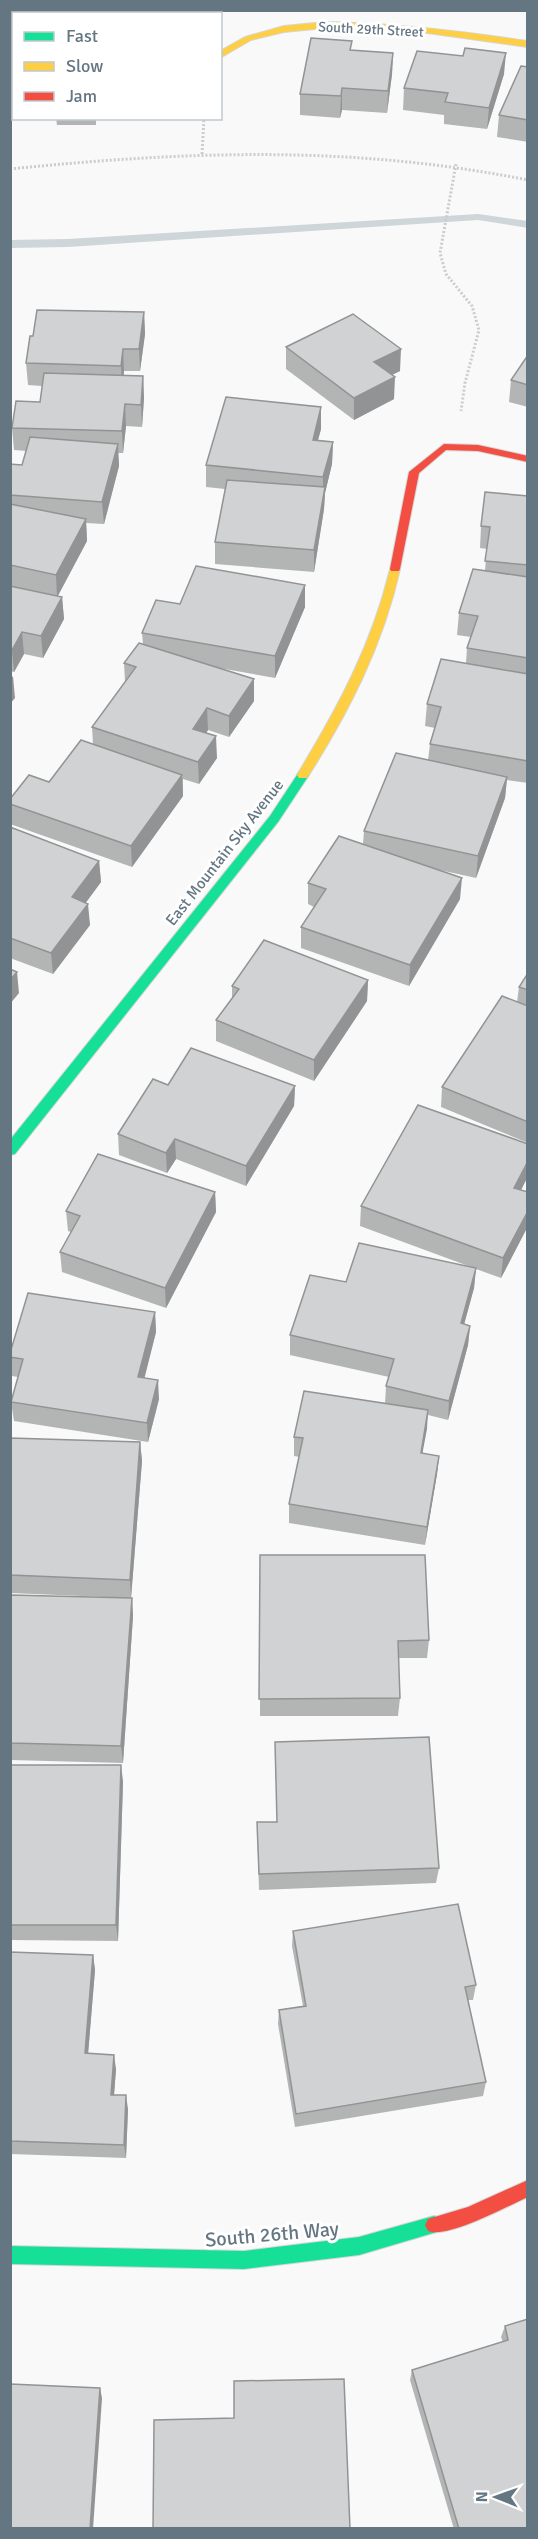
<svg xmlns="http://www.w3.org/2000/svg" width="538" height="2539" font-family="Signika,sans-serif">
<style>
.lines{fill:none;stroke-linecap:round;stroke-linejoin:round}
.stream{fill:#ced6d9;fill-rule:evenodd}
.fast-casing{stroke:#d5d6d7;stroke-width:2}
.slow-casing{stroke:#d5d6d7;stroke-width:2}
.jam-casing{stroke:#d5d6d7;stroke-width:2}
.path{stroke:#cbcccd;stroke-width:3;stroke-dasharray:2 2;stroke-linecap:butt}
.fast{fill:#16e098;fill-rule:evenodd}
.slow{fill:#ffcf43;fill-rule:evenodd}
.jam{fill:#f24e42;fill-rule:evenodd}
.wall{fill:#b3b5b5}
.shaded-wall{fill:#929394}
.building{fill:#d0d2d3;stroke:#929394;stroke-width:1.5}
.labels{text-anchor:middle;stroke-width:6;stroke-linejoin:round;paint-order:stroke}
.far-street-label{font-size:14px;fill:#657683;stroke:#fff}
.street-label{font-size:16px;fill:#657683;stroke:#fff}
.near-street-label{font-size:20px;fill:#657683;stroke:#fff}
</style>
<rect width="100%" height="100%" fill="#f9f9f9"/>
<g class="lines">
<polygon class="stream" points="478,214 528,221 528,228 478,220 68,247 10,248 10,240 68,239"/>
<g class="fast-casing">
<g id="fast">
<polygon points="303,771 309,775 278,822 15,1154 10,1155 10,1140 270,816 299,772"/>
<polygon points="434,2216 440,2219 443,2225 440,2231 359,2255 244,2269 10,2264 10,2246 244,2251 359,2237"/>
</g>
</g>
<g class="slow-casing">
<g id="slow">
<path d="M 325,22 C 393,23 460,31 528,41 L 528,47 L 413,31 L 325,28 L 284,32 L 251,40 L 220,58 L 220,51 L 245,37 L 284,26 Z"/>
<path d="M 395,565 L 400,569 C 383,645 349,712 307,778 L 299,778 L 297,775 C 337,709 372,645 390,569 Z"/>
</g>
</g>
<g class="jam-casing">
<g id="jam">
<polygon points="444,444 478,445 528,456 528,462 478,451 446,450 419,473 400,569 399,571 391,571 390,569 409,472"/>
<path d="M 528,2180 L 528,2197 C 508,2206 447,2239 428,2231 L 425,2225 L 428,2219 L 468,2207 Z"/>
</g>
</g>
<g class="path">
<polyline points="202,154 204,118"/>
<polyline points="456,164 440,253 446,274 472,306 479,330 465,383 461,411"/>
<path d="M 10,169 C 188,151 352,145 528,180"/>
</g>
<use href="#fast" class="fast"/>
<use href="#slow" class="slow"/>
<use href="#jam" class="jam"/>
</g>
<g class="wall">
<polygon points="52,10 213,10 204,14 48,14"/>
<polygon points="351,50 393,53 392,74 387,113 342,110 340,118 300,115 300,94"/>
<polygon points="10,67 14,68 14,117 10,117"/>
<polygon points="528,67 528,142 497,137 499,115"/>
<polygon points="504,74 487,129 444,124 444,115 403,110 404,88"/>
<polygon points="56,118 96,118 96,125 57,125"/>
<polygon points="144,312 145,334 140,371 124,371 124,375 143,376 144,398 142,427 126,426 123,453 118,453 119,466 104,524 86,523 87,541 58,596 62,597 64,619 43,658 24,654 14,672 10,671 10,464 22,465 27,451 14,450 12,428 40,402 42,386 28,385 26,363 33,336"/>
<polygon points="286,347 400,371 392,375 394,399 354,420 286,369"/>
<polygon points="528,355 528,407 509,402 511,380"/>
<polygon points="321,429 318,440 333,442 332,464 325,493 324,509 314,572 215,564 215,542 225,489 206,487 206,465"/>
<polygon points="528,496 528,783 507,780 505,798 476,878 435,869 460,899 409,986 301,948 301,927 314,907 308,904 308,883 363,844 364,831 428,760 430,744 435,728 425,726 427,704 466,663 467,648 471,637 457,635 459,613 485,570 487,549 480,548 481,526"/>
<polygon points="180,604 305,607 275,678 219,668 254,701 229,737 208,730 206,733 217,758 199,784 183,779 183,796 132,867 10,824 10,799 49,782 93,744 92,727 125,682 124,663 143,644 142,633"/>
<polygon points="10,827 99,861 101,882 85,903 90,925 53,974 10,958"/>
<polygon points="528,973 528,1143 441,1107 442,1087 517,1002 519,987"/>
<polygon points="368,980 367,1001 314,1081 216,1041 216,1020 232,998 232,986"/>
<polygon points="168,1085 295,1086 294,1106 246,1186 176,1159 167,1173 119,1155 118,1134"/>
<polygon points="528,1144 528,1176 521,1190 528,1192 528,1226 501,1278 476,1269 474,1288 464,1324 470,1326 468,1345 448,1420 428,1415 422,1453 439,1456 437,1474 425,1545 289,1523 289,1504 300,1457 294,1456 294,1437 385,1404 386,1386 389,1377 290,1355 290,1335 346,1282 471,1267 360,1226 361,1206"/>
<polygon points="215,1192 216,1212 166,1308 62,1272 60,1252 71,1232 68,1231 66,1211"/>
<polygon points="155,1312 156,1332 144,1378 159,1399 148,1442 14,1421 11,1402 18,1377 12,1376 10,1365 10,1353"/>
<polygon points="10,1438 140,1442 142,1461 131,1598 10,1593"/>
<polygon points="260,1555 429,1640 427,1658 398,1658 400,1698 398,1716 260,1716"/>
<polygon points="10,1595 132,1598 133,1616 123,1763 10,1760"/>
<polygon points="275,1742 439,1868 436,1883 259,1890 257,1822 277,1822"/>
<polygon points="10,1765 123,1781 118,1941 10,1940"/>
<polygon points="293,1931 476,1985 473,2000 468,2000 486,2082 483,2096 295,2127 278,2024 279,2010 303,2006 292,1946"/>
<polygon points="10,1952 93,1955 95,1970 88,2053 116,2069 114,2095 128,2109 126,2158 10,2154"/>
<polygon points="528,2319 528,2529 454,2529 410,2380 412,2370 503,2342 501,2337 505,2326"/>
</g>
<g class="shaded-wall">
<polygon points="129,10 132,10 132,14 125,14"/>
<rect x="136" y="10" width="31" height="4"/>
<polygon points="175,10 213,10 204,14 175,14"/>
<polygon points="393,53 392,74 387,113 388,91"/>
<polygon points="506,53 504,74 487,129 489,108"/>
<polygon points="342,88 342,110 340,118 341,96"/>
<polygon points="144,312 145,334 140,371 139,349"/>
<polygon points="123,349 124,371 122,388 121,366"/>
<polygon points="401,349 400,371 373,384 374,362"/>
<polygon points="143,376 144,398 142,427 141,405"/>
<polygon points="395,377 394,399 354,420 354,398"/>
<polygon points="125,404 126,426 123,453 122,431"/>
<polygon points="321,407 321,429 312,462 313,440"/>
<polygon points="333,442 332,464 325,493 324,509 314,572 314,550 323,497 323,477"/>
<polygon points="118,444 119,466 104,524 102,502"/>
<polygon points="86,519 87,541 57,597 56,575"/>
<polygon points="305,585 305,607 275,678 275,656"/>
<polygon points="62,597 64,619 43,658 41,636"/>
<polygon points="22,632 24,654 14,672 12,650"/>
<polygon points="13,676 15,698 10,704 10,680"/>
<polygon points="254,679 254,701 229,737 229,716"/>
<polygon points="207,708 208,730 194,750 193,729"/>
<polygon points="216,736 217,758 199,784 198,762"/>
<polygon points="182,775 183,796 132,867 131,846"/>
<polygon points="507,777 505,798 476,878 478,856"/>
<polygon points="99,861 101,882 74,919 72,897"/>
<polygon points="462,878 460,899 409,986 410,965"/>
<polygon points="88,904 90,925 53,974 51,953"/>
<polygon points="17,972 19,993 10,1004 10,980"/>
<polygon points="368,980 367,1001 314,1081 314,1060"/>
<polygon points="295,1086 294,1106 246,1186 246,1166"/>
<polygon points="175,1139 176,1159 167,1173 166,1153"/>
<polygon points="528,1161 528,1176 512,1208 514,1188"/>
<polygon points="215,1192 216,1212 166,1308 165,1288"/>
<polygon points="528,1211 528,1226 501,1278 503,1258"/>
<polygon points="476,1268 474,1288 459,1343 461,1323"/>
<polygon points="155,1312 156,1332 140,1396 138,1377"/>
<polygon points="470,1326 468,1345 448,1420 449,1401"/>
<polygon points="158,1380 159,1399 148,1442 147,1423"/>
<polygon points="428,1410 427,1429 419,1472 421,1453"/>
<polygon points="140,1442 142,1461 131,1598 130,1580"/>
<polygon points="439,1456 437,1474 425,1545 427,1527"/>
<polygon points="132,1598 133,1616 123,1763 121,1746"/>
<polygon points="121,1765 123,1781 118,1941 116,1925"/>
<polygon points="93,1955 95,1970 87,2067 85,2053"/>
<polygon points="114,2055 116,2069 113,2108 111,2095"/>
<polygon points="126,2095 128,2109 126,2158 124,2145"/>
<polygon points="100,2388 102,2398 93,2529 90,2529"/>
</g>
<g class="building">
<polygon points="52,10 129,10 125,14 48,14"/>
<polygon points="311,38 352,41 350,50 393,53 388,91 342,88 341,96 300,94"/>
<polygon points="465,48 506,53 489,108 445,102 448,93 404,88 417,51 463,56"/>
<polygon points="521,66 528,67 528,120 499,115"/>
<polygon points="10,67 14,68 14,95 10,95"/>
<polygon points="37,310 144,312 139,349 123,349 121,366 26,363 30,336 33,336"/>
<polygon points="353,314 401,349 374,362 395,377 354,398 286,347"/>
<polygon points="528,355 528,385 511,380"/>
<polygon points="44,373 143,376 141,405 125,404 122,431 12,428 16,401 40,402"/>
<polygon points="226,397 321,407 313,440 333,442 323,477 206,465"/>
<polygon points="30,437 118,444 102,502 10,495 10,464 22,465"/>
<polygon points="227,480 325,487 314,550 215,542"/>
<polygon points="485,492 528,496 528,565 485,561 490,527 481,526"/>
<polygon points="10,504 86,519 56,575 10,565"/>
<polygon points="196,566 305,585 275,656 142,633 156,600 180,604"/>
<polygon points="473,569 528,577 528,658 467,648 478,616 459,613"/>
<polygon points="10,586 62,597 41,636 22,632 12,650 10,650"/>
<polygon points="139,643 254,679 229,716 207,708 193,729 216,736 198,762 92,727 136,667 124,663"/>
<polygon points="441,659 528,674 528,761 430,744 441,707 427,704"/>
<polygon points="81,740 182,775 131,846 10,804 10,799 29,775 49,782"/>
<polygon points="396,753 507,777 478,856 364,831"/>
<polygon points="10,827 99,861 72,897 88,904 51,953 10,938"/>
<polygon points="339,836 462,878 410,965 301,927 326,889 308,883"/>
<polygon points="264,940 368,980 314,1060 216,1020 239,989 232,986"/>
<polygon points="10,969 17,972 10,980"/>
<polygon points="528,973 528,990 519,987"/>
<polygon points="502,996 528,1006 528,1122 442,1087"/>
<polygon points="191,1048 295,1086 246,1166 175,1139 166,1153 118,1134 153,1079 168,1085"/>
<polygon points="418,1105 528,1144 528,1161 514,1188 528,1192 528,1211 503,1258 361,1206"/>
<polygon points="98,1154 215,1192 165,1288 60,1252 80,1216 66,1211"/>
<polygon points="359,1243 476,1268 461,1323 470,1326 449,1401 386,1386 394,1359 290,1335 310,1275 346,1282"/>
<polygon points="28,1293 155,1312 138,1377 158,1380 147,1423 11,1402 23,1359 10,1357 10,1353"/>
<polygon points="304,1391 428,1410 421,1453 439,1456 427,1527 289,1504 303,1438 294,1437"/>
<polygon points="10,1438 140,1442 130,1580 10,1575"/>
<polygon points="260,1555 425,1555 429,1640 398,1641 400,1698 259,1699"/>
<polygon points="10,1595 132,1598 121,1746 10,1743"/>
<polygon points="429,1737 439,1868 259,1874 257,1822 277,1822 275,1742"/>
<polygon points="10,1765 121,1765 116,1925 10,1925"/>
<polygon points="458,1904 476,1985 465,1987 486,2082 296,2114 279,2010 306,2006 293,1931"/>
<polygon points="10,1952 93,1955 85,2053 114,2055 111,2095 126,2095 124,2145 10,2141"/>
<polygon points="528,2319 528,2529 459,2529 412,2370 508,2340 505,2326"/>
<polygon points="344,2379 350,2529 153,2529 154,2420 234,2418 234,2381"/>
<polygon points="10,2384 100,2388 90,2529 10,2529"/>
</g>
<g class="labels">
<g class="far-street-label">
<text transform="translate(371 29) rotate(3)" y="5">South 29th Street</text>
</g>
<g class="street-label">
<text transform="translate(224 852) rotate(-52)" y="6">East Mountain Sky Avenue</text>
</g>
<g class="near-street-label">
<text transform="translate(272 2234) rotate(-5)" y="7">South 26th Way</text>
</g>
</g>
<rect width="538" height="2539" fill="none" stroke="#657683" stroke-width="24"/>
<rect x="12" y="12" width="210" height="108" fill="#ffffff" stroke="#c1c8cd" stroke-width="1.5"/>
<rect x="24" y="32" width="30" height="9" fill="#16e098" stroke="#c1c8cd" stroke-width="1.5"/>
<text x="66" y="42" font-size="18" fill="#657683">Fast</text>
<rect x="24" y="62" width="30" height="9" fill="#ffcf43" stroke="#c1c8cd" stroke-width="1.5"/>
<text x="66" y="72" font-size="18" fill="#657683">Slow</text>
<rect x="24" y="92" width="30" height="9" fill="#f24e42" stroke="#c1c8cd" stroke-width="1.5"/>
<text x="66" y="102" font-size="18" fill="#657683">Jam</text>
<g transform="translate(496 2497) rotate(271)" stroke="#ffffff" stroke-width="4.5" paint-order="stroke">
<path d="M0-4.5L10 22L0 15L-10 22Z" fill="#657683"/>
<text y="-9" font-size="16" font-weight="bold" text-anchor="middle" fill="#657683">N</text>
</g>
</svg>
